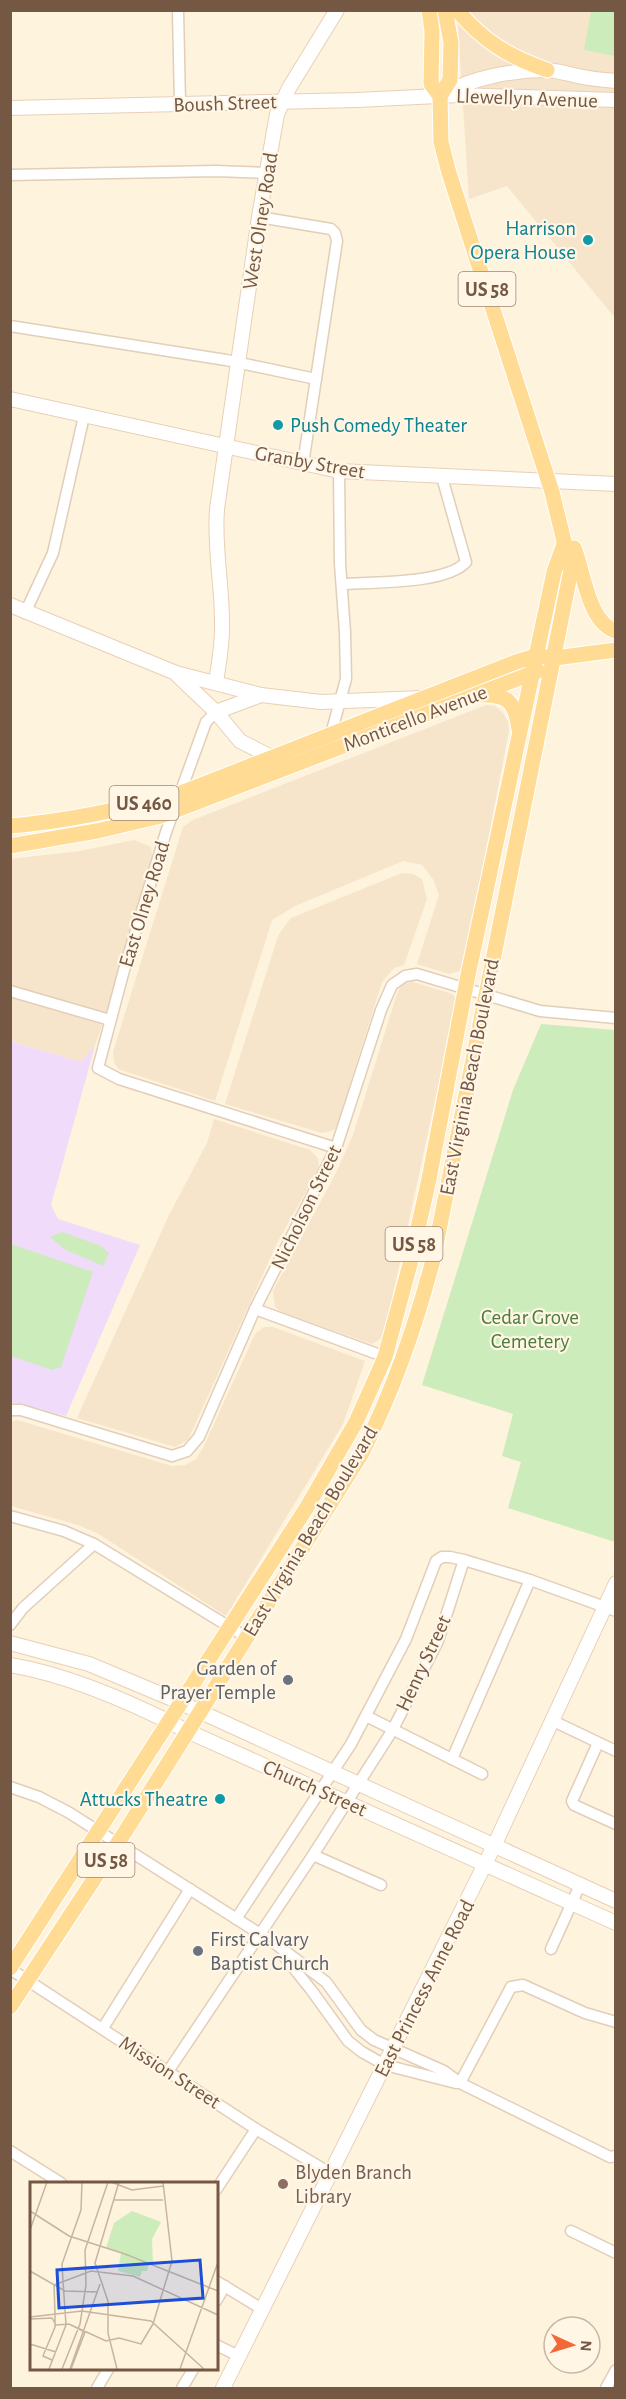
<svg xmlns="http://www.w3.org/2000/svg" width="626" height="2399" font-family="'Alegreya Sans',sans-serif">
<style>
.residential{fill:#f6e4cb}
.education{fill:#f0dbfa}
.green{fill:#cdecbb}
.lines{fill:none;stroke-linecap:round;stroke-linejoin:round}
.street-casing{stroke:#e2ceb9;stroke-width:13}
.secondary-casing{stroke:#e8d0b7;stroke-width:16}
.primary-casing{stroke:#fff;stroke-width:17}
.street{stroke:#fff;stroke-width:10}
.secondary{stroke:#fff;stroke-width:14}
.primary{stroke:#ffdb94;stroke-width:15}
.culture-dot{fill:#0f9aa8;stroke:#fff6e6;stroke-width:2}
.worship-dot{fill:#6b7280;stroke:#fff6e6;stroke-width:2}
.education-dot{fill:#8d6e63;stroke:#fff6e6;stroke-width:2}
.labels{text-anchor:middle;stroke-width:4.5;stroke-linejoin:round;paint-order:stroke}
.shield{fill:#fff6e6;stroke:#9e8775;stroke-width:1.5}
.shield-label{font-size:20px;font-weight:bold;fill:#755844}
.street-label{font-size:21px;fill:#755844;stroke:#fff6e6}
.culture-label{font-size:21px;fill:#0d838f;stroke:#fff6e6;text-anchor:end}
.park-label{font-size:21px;fill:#4c7d3b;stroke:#fff6e6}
.worship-label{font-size:21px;fill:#5b616d;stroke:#fff6e6;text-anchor:end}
.education-label{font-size:21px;fill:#785e54;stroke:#fff6e6;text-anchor:start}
.inset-road{fill:none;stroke:#c7b5a0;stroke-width:1.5}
.view{fill:#1d4ed8;fill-opacity:0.15;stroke:#1d4ed8;stroke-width:3}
.inset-edge{fill:none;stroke:#755844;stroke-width:3}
</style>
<rect width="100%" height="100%" fill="#fef3dd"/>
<g class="residential">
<polygon points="457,11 615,11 615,318 507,186 469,199"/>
<polygon points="486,705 495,706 503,713 508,722 509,730 465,960 459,971 449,974 417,964 439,895 433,879 422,865 403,861 295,906 272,920 215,1101 118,1069 114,1062 113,1052 183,827 193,820"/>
<polygon points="134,840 151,847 153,862 105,1015 11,986 11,859 80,851"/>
<polygon points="402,873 413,874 422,879 427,899 404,965 394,968 382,982 338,1122 334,1130 322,1133 225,1104 278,936 284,927 291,918"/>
<polygon points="413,982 452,994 457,999 385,1331 381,1338 372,1344 281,1312 275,1307 273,1291 336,1173 353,1135 396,997 400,987 405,983"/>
<polygon points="10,996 102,1025 95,1046 81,1062 11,1041"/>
<polygon points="214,1119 310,1150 318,1158 319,1169 277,1243 188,1440 175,1447 77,1418 169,1215 207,1143"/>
<polygon points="264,1327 273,1327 365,1361 343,1424 226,1616 97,1533 78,1525 11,1506 11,1422 17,1420 172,1466 185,1465 196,1459 204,1446 255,1334"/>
</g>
<polygon class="education" points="10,1041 81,1062 95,1046 51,1205 58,1219 140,1245 66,1416 11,1402"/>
<g class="green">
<polygon points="591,11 615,11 615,56 584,50"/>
<polygon points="541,1024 615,1030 615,1542 508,1508 521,1462 502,1456 513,1414 422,1385 513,1090"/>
<polygon points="63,1232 101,1246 109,1253 103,1266 64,1249 50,1237"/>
<polygon points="11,1244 93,1272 61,1367 52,1370 11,1356"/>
</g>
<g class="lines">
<g class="street-casing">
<g id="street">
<polyline points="178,10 180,104"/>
<polyline points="10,175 216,171 268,173"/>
<polyline points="259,217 331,229 335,233 337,241 303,464"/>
<polyline points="10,326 226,360 316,379"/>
<path d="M 342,584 C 372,582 447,584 466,562 L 442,477"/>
<polyline points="25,613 53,553 84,416"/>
<polyline points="216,712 206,722 166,832 124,970 98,1068 119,1079 336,1148"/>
<polyline points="331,734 346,679 345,632 340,564 339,471"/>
<polyline points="10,991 110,1020"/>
<polyline points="255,1309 402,1363"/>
<polyline points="10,1410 21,1410 172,1456 187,1451 199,1437 255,1309 336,1148 381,1010 392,985 405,976 417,974 540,1011 616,1018"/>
<polyline points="10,1516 64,1531 94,1544 246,1637"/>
<polyline points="10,1625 23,1608 94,1544"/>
<polyline points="366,1716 482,1774"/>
<polyline points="551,1720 616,1751"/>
<polyline points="598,1743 572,1801 574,1805 616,1824"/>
<polyline points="452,1759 530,1580"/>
<polyline points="10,1787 39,1797 68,1812 273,1942 326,1982 361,2030 374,2040 444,2071 460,2083 610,2157 616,2156"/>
<polyline points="313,1855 381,1885"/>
<polyline points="236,1919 351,1744 406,1639 436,1561 442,1557 450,1557 464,1560 530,1580 616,1611"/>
<polyline points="551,1949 580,1885"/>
<polyline points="284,1956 312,1991 348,2041 362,2052 385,2065 456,2083"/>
<polyline points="10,1969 256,2129 330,2173"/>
<polyline points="103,2028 190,1889"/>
<polyline points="169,2070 313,1855 392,1731 438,1641 464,1560"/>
<polyline points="460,2083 511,1987 523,1985 585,2013 616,2022"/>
<polyline points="10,2151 61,2183"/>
<polyline points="216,2190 256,2129"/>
<polyline points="571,2231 616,2253"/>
<polyline points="216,2281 262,2309"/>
<polyline points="216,2301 225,2286"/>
<polyline points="216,2345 239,2356"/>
<polyline points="97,2388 109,2368"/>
<polyline points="182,2388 194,2368"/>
<polyline points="606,2388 616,2370"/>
</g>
</g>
<g class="secondary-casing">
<g id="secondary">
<path d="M 445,93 C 473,78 513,70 545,70 C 556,70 567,74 578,76 C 590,79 603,80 616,81"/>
<polyline points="10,108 357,100 458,95 616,100"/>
<polyline points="10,399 339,471 616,484"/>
<polyline points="10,605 176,673 261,695 321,702 421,698"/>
<polyline points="177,675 216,712 240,741 277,760"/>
<path d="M 216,682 C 219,662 223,642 222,621 C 222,584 214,547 217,509 L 259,217 L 277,114 L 289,88 L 337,10"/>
<polyline points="216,712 261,695"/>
<polyline points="10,1643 89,1664 170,1698 616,1901"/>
<path d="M 10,1665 C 70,1675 133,1703 187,1731 L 616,1923"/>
<polyline points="223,2388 494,1846 616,1583"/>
</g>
</g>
<g class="primary-casing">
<g id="primary">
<polyline points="429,10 432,31 431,84 440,96"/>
<path d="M 457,10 C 484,42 508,56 547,70"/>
<polyline points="440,96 450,80 451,43 445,10"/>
<path d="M 574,548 C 584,572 588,623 616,631"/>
<path d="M 481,695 C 508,694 515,702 519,729"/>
<path d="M 10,826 C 69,821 125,809 181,793 L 516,662 L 536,656 L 555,658 L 616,650"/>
<polyline points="10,846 97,831 161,816 538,671"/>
<polyline points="10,1968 307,1507 356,1422 385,1357 410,1264 429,1179 468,975 554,572 564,544"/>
<path d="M 10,2007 L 125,1832 L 362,1453 C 394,1388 414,1331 433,1260 L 571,570 L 552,492 L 449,173 L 441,142 L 440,96"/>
</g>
</g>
<use href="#street" class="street"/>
<use href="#secondary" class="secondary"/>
<use href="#primary" class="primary"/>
</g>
<g class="culture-dot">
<circle cx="588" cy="240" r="6"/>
<circle cx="278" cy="425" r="6"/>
<circle cx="220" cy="1799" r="6"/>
</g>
<g class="worship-dot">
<circle cx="288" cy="1680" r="6"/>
<circle cx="198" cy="1951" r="6"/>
</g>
<circle class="education-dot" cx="283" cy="2184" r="6"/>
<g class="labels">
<g class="shield">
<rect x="458.5" y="272" width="57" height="34" rx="4.5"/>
<rect x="109.5" y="786" width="69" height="34" rx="4.5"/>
<rect x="385.5" y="1227" width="57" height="34" rx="4.5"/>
<rect x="77.5" y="1843" width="57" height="34" rx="4.5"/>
</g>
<g class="shield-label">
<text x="487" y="296">US 58</text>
<text x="144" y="810">US 460</text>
<text x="414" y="1251">US 58</text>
<text x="106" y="1867">US 58</text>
</g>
<g class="street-label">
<text transform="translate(527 98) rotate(2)" y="7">Llewellyn Avenue</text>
<text transform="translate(225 103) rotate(-2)" y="7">Boush Street</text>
<text transform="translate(260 221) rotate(-81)" y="7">West Olney Road</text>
<text transform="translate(310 462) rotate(10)" y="7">Granby Street</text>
<text transform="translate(415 718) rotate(-21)" y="7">Monticello Avenue</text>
<text transform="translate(144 904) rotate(-73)" y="7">East Olney Road</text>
<text transform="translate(469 1077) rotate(-79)" y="7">East Virginia Beach Boulevard</text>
<text transform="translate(306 1207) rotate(-64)" y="7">Nicholson Street</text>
<text transform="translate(310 1531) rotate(-59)" y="7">East Virginia Beach Boulevard</text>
<text transform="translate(423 1663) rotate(-65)" y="7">Henry Street</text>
<text transform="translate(315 1788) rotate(24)" y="7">Church Street</text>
<text transform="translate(424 1988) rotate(-63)" y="7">East Princess Anne Road</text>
<text transform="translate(170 2072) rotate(33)" y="7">Mission Street</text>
</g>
<g class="culture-label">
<text x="576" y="235">Harrison<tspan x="576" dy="24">Opera House</tspan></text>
<text x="290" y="432" text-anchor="start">Push Comedy Theater</text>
<text x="208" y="1806">Attucks Theatre</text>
</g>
<g class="park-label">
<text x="530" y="1324">Cedar Grove<tspan x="530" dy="24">Cemetery</tspan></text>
</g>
<g class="worship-label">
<text x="276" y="1675">Garden of<tspan x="276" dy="24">Prayer Temple</tspan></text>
<text x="210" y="1946" text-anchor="start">First Calvary<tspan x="210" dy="24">Baptist Church</tspan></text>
</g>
<g class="education-label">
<text x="295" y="2179">Blyden Branch<tspan x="295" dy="24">Library</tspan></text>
</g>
</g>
<g transform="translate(30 2182)">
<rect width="188" height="188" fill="#fef3dd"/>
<path d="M 102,29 L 131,40 L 122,57 L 123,82 L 76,66 L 84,41 ZM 91,71 L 119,82 L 117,89 L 112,89 L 110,95 L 88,89 Z" fill="#cdecbb"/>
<path class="inset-road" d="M 81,0 L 102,8 L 133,4M 83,18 L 133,18M 0,29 L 39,54 L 95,72 L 188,109M 0,48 L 17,0M 0,89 L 35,109 L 68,110M 33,99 L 32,82 L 51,28 L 52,0M 24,103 L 61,89 L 103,94 L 188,133M 24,103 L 25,131M 0,135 L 52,129 L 121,139 L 174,187M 0,137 L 22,136 L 26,143 L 39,142 L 55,150 L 41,187M 123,142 L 142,79 L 133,0M 41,143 L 76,159 L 89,156 L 111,162 L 123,142M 0,162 L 26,170M 22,178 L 13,174 L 25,145 L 25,131M 19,187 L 36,143 L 33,99M 32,187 L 50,142 L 56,103 L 55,68 L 78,0M 40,187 L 70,102M 87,187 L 78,151 L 78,119 L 65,81 L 89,0M 150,187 L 188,80"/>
<path class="view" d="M 170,78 L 173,116 L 29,126 L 27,88 Z"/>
<rect width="188" height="188" class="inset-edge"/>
</g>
<rect width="626" height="2399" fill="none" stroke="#755844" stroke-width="24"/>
<g transform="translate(572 2345) rotate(94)"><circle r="28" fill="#fff6e6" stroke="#c8b7a5" stroke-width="1.5"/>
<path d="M0-4.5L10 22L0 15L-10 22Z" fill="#f36837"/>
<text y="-9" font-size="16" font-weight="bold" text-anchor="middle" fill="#755844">N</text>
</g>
</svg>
